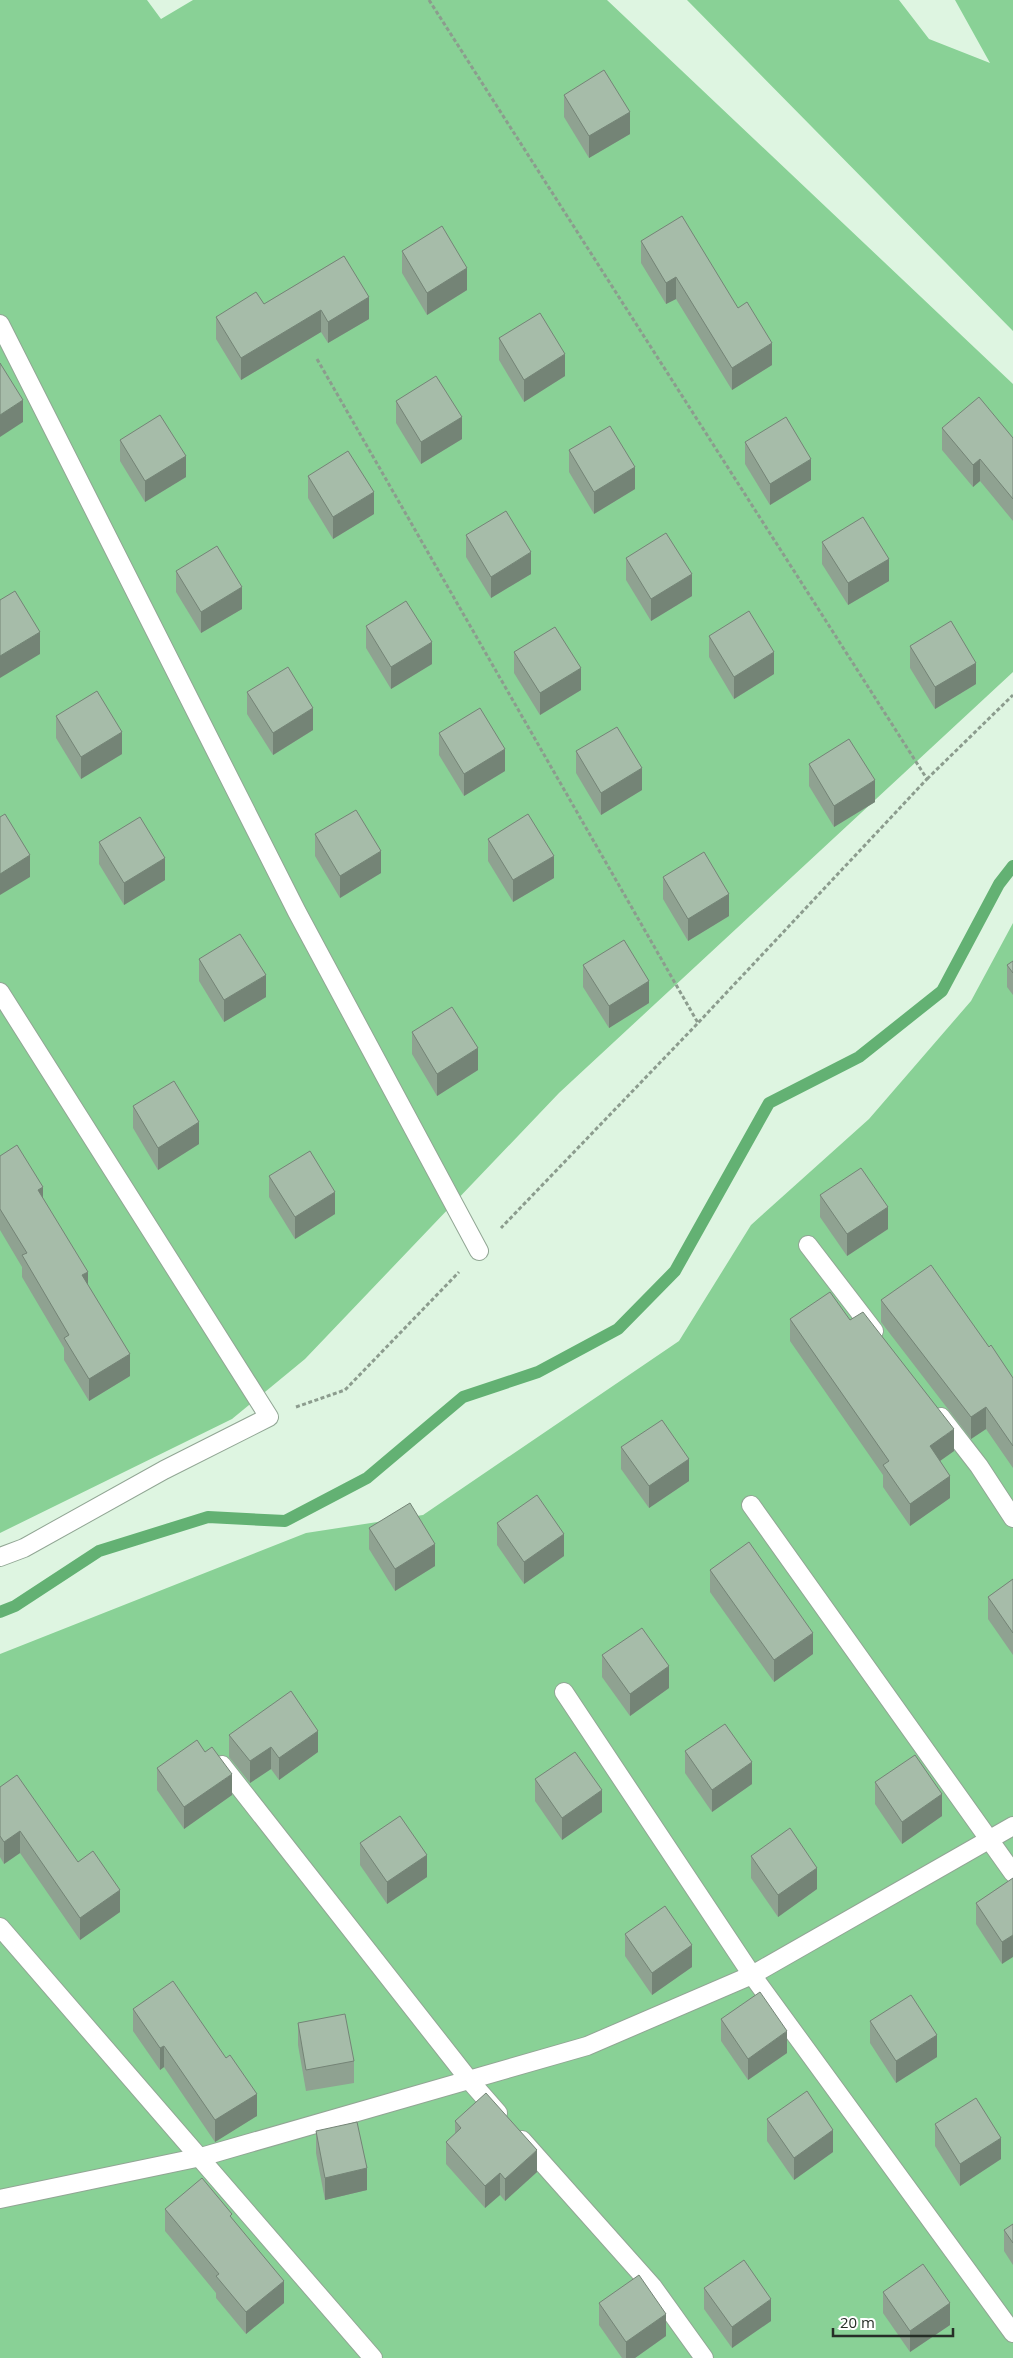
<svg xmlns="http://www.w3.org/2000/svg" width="1013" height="2358" font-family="'Open Sans',sans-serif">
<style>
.green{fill:#89d196}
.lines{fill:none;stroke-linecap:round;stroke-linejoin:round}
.stream{stroke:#63b173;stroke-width:12}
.lane-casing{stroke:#91a694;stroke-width:20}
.path{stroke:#8c9c8e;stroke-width:3;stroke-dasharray:4 2.5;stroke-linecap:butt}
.lane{stroke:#fff;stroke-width:18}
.wall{fill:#8fa291}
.shaded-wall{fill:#748476}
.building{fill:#a6bca9;stroke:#748476}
</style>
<rect width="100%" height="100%" fill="#def5e1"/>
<g class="green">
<polygon points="0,0 147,0 161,19 193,0 607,0 1013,384 1013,672 559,1093 305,1359 232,1419 0,1533"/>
<polygon points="687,0 899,0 929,39 990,63 955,0 1013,0 1013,331"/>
<polygon points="1013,923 1013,2358 0,2358 0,1654 306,1533 423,1515 679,1341 751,1225 869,1119 971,1001"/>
</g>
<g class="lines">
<polyline class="stream" points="0,1612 15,1606 99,1551 208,1517 285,1521 367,1478 463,1397 538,1372 618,1329 675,1271 769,1103 859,1057 942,991 999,884 1013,866"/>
<g class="lane-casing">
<g id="lane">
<polyline points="0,324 297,912 479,1251"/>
<polyline points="0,992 269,1417 164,1470 24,1548 0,1557"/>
<polyline points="808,1245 874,1331"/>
<polyline points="941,1417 979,1466 1013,1518"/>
<polyline points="751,1505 1013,1873"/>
<polyline points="564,1692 752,1975 1013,2333"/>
<polyline points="222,1765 470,2081 498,2113"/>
<polyline points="0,1927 373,2358"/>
<polyline points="522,2140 653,2287 704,2358"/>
<polyline points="0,2199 201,2157 587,2046 752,1975 1013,1826"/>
</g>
</g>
<g class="path">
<polyline points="429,0 927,779 698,1023"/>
<polyline points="317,359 698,1023 501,1228"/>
<polyline points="927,779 1013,695"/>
<polyline points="296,1407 345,1390 459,1272"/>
</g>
<use href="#lane" class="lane"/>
</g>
<g class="wall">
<polygon points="564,95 630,134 589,158 564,117"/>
<polygon points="641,241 772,365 732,390 676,299 666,304 641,263"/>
<polygon points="402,251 467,290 427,315 402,273"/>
<polygon points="344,256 369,319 328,343 321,332 241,380 216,339 216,317 264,304"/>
<polygon points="499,338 565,376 524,402 499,360"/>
<polygon points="396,401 462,439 421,464 396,423"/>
<polygon points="942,428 1013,438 1013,521 980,481 973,487 942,450"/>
<polygon points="120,440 186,477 145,502 120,461"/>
<polygon points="745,442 811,480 770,505 745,464"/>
<polygon points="569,450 635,489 594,514 569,472"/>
<polygon points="308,476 374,514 333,539 308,498"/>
<polygon points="466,535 531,574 491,598 466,557"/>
<polygon points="822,542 889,581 848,605 822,564"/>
<polygon points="626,558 692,596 651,621 626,580"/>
<polygon points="176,571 242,609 201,633 176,592"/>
<polygon points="366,626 432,664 391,689 366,648"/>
<polygon points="709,636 774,674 734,699 709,657"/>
<polygon points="910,646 976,684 935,709 910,668"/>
<polygon points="514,652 581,690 540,715 514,673"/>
<polygon points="247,692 313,730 273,755 247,714"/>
<polygon points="56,716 122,754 81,779 56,738"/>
<polygon points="439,733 505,771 464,796 439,755"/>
<polygon points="576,751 642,790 601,815 576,773"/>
<polygon points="809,764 875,802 834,827 809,786"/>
<polygon points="315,834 381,873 340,898 315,856"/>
<polygon points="488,839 554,878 513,902 488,861"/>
<polygon points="99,842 165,880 124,905 99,864"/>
<polygon points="663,877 729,916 688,941 663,899"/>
<polygon points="199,959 266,997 224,1022 199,981"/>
<polygon points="1013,961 1013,995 1007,987 1007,965"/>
<polygon points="583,965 649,1003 609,1028 583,987"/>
<polygon points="412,1032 478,1070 437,1096 412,1054"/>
<polygon points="133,1106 199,1144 158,1170 133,1128"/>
<polygon points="0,1156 43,1198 88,1285 130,1376 89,1401 64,1360 64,1348 22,1277 22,1267 0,1230"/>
<polygon points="269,1176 335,1214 295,1239 269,1197"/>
<polygon points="820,1195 888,1229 847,1256 820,1217"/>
<polygon points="881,1300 989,1347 1013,1378 1013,1468 986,1429 971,1439 881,1322"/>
<polygon points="790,1319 850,1320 954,1451 940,1461 950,1498 910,1526 883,1487 883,1475 790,1341"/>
<polygon points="621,1447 689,1481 649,1508 621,1469"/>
<polygon points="497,1523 564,1556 524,1584 497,1545"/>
<polygon points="369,1528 435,1566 395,1591 369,1549"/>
<polygon points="710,1570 813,1654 774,1682 710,1592"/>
<polygon points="1013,1579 1013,1655 988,1619 988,1597"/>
<polygon points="602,1655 669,1688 630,1716 602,1677"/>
<polygon points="229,1735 318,1752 279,1780 271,1769 250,1783 229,1757"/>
<polygon points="685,1751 752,1784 712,1812 685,1773"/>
<polygon points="157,1768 232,1795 184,1829 157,1790"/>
<polygon points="535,1779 602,1812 562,1840 535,1801"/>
<polygon points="875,1782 942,1816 902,1844 875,1804"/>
<polygon points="0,1787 78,1862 120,1912 80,1940 20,1853 4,1864 0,1857"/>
<polygon points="360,1843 427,1877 387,1904 360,1865"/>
<polygon points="751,1856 817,1889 778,1917 751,1878"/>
<polygon points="1013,1878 1002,1964 976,1924 976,1903"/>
<polygon points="625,1934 692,1967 652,1995 625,1956"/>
<polygon points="133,2009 257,2116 215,2142 164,2067 160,2070 133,2031"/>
<polygon points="721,2019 787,2053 748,2080 721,2041"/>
<polygon points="870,2021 937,2057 896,2083 870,2043"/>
<polygon points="298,2023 354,2061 354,2083 306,2091 298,2045"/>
<polygon points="767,2119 833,2152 794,2180 767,2141"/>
<polygon points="455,2121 537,2172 505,2201 500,2195 485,2208 446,2164 446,2142 455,2134"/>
<polygon points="935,2124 1001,2159 960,2186 935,2146"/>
<polygon points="316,2131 367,2190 325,2200 316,2153"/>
<polygon points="165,2209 232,2219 284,2303 246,2334 216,2298 216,2293 165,2231"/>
<polygon points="1013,2224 1013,2265 1004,2251 1004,2230"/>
<polygon points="704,2288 771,2321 732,2348 704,2309"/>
<polygon points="883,2292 950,2325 910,2352 883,2313"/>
<polygon points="599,2303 666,2336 635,2358 622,2358 599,2325"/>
</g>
<g class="shaded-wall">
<polygon points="630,112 630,134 589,158 589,136"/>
<polygon points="467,268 467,290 427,315 427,293"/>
<polygon points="676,277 676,299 666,304 666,283"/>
<polygon points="369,297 369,319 328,343 328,322"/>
<polygon points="321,310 321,332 241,380 241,358"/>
<polygon points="772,343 772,365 732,390 732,368"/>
<polygon points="565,354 565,376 524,402 524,380"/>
<polygon points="23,400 23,422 0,437 0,415"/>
<polygon points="462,417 462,439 421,464 421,442"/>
<polygon points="186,456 186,477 145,502 145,481"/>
<polygon points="811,459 811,480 770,505 770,484"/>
<polygon points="980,459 980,481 973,487 973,465"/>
<polygon points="635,467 635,489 594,514 594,492"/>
<polygon points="374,492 374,514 333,539 333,517"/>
<polygon points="531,552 531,574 491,598 491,577"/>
<polygon points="889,559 889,581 848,605 848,583"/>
<polygon points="692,574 692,596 651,621 651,599"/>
<polygon points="242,587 242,609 201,633 201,612"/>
<polygon points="40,632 40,654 0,678 0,656"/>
<polygon points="432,642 432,664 391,689 391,667"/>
<polygon points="774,652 774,674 734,699 734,677"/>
<polygon points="976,663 976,684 935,709 935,687"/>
<polygon points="581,668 581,690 540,715 540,693"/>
<polygon points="313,708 313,730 273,755 273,733"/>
<polygon points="122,732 122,754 81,779 81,757"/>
<polygon points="505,749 505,771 464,796 464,774"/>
<polygon points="642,768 642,790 601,815 601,793"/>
<polygon points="875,780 875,802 834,827 834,806"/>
<polygon points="381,851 381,873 340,898 340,876"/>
<polygon points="30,855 30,877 0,895 0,874"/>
<polygon points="554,856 554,878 513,902 513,880"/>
<polygon points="165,858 165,880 124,905 124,883"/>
<polygon points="729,894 729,916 688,941 688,919"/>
<polygon points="266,975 266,997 224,1022 224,1000"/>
<polygon points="649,981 649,1003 609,1028 609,1006"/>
<polygon points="478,1048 478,1070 437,1096 437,1074"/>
<polygon points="199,1122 199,1144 158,1170 158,1148"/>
<polygon points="43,1187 43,1209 38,1190"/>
<polygon points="335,1192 335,1214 295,1239 295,1217"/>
<polygon points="888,1207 888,1229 847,1256 847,1234"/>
<polygon points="88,1272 88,1294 82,1275"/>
<polygon points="130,1354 130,1376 89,1401 89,1379"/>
<polygon points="986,1407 986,1429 971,1439 971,1417"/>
<polygon points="954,1429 954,1451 930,1468 930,1446"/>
<polygon points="689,1459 689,1481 649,1508 649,1486"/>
<polygon points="950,1476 950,1498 910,1526 910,1504"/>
<polygon points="564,1534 564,1556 524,1584 524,1562"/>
<polygon points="435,1544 435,1566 395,1591 395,1569"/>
<polygon points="813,1633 813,1654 774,1682 774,1660"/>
<polygon points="669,1666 669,1688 630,1716 630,1694"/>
<polygon points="318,1731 318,1752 279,1780 279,1758"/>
<polygon points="271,1747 271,1769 250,1783 250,1761"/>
<polygon points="752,1762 752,1784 712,1812 712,1790"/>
<polygon points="232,1774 232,1795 184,1829 184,1807"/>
<polygon points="602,1790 602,1812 562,1840 562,1818"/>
<polygon points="942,1794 942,1816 902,1844 902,1822"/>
<polygon points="20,1831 20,1853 4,1864 4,1842"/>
<polygon points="427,1855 427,1877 387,1904 387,1882"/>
<polygon points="817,1868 817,1889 778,1917 778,1895"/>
<polygon points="120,1890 120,1912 80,1940 80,1918"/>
<polygon points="1013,1935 1013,1957 1002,1964 1002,1942"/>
<polygon points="692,1945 692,1967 652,1995 652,1973"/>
<polygon points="787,2031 787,2053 748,2080 748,2059"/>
<polygon points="937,2035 937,2057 896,2083 896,2061"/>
<polygon points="164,2046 164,2067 160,2070 160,2048"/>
<polygon points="257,2094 257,2116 215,2142 215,2120"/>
<polygon points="833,2130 833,2152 794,2180 794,2158"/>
<polygon points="1001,2138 1001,2159 960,2186 960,2164"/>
<polygon points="537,2150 537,2172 505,2201 505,2179"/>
<polygon points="367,2168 367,2190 325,2200 325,2178"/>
<polygon points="500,2173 500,2195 485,2208 485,2186"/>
<polygon points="284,2281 284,2303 246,2334 246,2312"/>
<polygon points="771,2299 771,2321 732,2348 732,2327"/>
<polygon points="950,2303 950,2325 910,2352 910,2331"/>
<polygon points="666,2314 666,2336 635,2358 626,2358 626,2342"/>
</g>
<g class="building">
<polygon points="604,70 630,112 589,136 564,95"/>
<polygon points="682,216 738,308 747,302 772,343 732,368 676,277 666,283 641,241"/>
<polygon points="442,226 467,268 427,293 402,251"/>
<polygon points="344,256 369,297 328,322 321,310 241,358 216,317 256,292 264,304"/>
<polygon points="540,313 565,354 524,380 499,338"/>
<polygon points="0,363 23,400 0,415"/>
<polygon points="436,376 462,417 421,442 396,401"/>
<polygon points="979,397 1013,438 1013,499 980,459 973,465 942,428"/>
<polygon points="160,415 186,456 145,481 120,440"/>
<polygon points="786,417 811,459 770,484 745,442"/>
<polygon points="610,426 635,467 594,492 569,450"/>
<polygon points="348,451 374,492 333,517 308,476"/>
<polygon points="506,511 531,552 491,577 466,535"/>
<polygon points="863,517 889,559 848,583 822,542"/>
<polygon points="666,533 692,574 651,599 626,558"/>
<polygon points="217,546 242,587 201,612 176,571"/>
<polygon points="15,591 40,632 0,656 0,600"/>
<polygon points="406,601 432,642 391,667 366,626"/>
<polygon points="749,611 774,652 734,677 709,636"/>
<polygon points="951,621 976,663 935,687 910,646"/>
<polygon points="555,627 581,668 540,693 514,652"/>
<polygon points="288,667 313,708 273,733 247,692"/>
<polygon points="97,691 122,732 81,757 56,716"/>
<polygon points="480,708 505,749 464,774 439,733"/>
<polygon points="617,727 642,768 601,793 576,751"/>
<polygon points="849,739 875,780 834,806 809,764"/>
<polygon points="356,810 381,851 340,876 315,834"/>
<polygon points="5,814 30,855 0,874 0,817"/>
<polygon points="528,814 554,856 513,880 488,839"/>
<polygon points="140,817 165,858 124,883 99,842"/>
<polygon points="704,852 729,894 688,919 663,877"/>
<polygon points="240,934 266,975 224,1000 199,959"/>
<polygon points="624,940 649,981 609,1006 583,965"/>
<polygon points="1013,961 1013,973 1007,965"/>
<polygon points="452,1007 478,1048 437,1074 412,1032"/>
<polygon points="174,1081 199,1122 158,1148 133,1106"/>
<polygon points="17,1145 43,1187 38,1190 88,1272 82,1275 130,1354 89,1379 64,1338 69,1335 22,1255 27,1253 0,1209 0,1156"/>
<polygon points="310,1151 335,1192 295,1217 269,1176"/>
<polygon points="861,1168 888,1207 847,1234 820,1195"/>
<polygon points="931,1265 989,1347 991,1345 1013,1378 1013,1446 986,1407 971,1417 881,1300"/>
<polygon points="830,1292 850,1320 863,1312 954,1429 930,1446 950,1476 910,1504 883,1465 889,1461 790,1319"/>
<polygon points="662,1420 689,1459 649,1486 621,1447"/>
<polygon points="537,1495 564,1534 524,1562 497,1523"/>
<polygon points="410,1503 435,1544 395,1569 369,1528"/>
<polygon points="749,1542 813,1633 774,1660 710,1570"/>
<polygon points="1013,1579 1013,1633 988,1597"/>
<polygon points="642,1628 669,1666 630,1694 602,1655"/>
<polygon points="291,1691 318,1731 279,1758 271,1747 250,1761 229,1735"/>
<polygon points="725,1724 752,1762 712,1790 685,1751"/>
<polygon points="197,1740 205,1752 212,1747 232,1774 184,1807 157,1768"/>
<polygon points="575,1752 602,1790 562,1818 535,1779"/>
<polygon points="915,1755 942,1794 902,1822 875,1782"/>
<polygon points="17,1775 78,1862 93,1851 120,1890 80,1918 20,1831 4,1842 0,1836 0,1787"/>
<polygon points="400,1816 427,1855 387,1882 360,1843"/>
<polygon points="790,1828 817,1868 778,1895 751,1856"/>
<polygon points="1013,1878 1013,1935 1002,1942 976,1903"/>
<polygon points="665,1906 692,1945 652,1973 625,1934"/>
<polygon points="173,1981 226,2058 230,2055 257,2094 215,2120 164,2046 160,2048 133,2009"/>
<polygon points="760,1992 787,2031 748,2059 721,2019"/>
<polygon points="911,1995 937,2035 896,2061 870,2021"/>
<polygon points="345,2014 354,2061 306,2070 298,2023"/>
<polygon points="807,2091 833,2130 794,2158 767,2119"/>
<polygon points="486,2093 537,2150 505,2179 500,2173 485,2186 446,2142 461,2128 455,2121"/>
<polygon points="976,2098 1001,2138 960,2164 935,2124"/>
<polygon points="357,2122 367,2168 325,2178 316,2131"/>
<polygon points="202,2178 232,2214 230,2216 284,2281 246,2312 216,2276 219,2274 165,2209"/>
<polygon points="1013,2224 1013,2243 1004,2230"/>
<polygon points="744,2260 771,2299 732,2327 704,2288"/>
<polygon points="923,2264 950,2303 910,2331 883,2292"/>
<polygon points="639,2275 666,2314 626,2342 599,2303"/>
</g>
<path d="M833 2328v8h120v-8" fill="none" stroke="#262e27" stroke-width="2.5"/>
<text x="840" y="2328" font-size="15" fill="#262e27" stroke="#ffffff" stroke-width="4" paint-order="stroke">20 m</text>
</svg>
